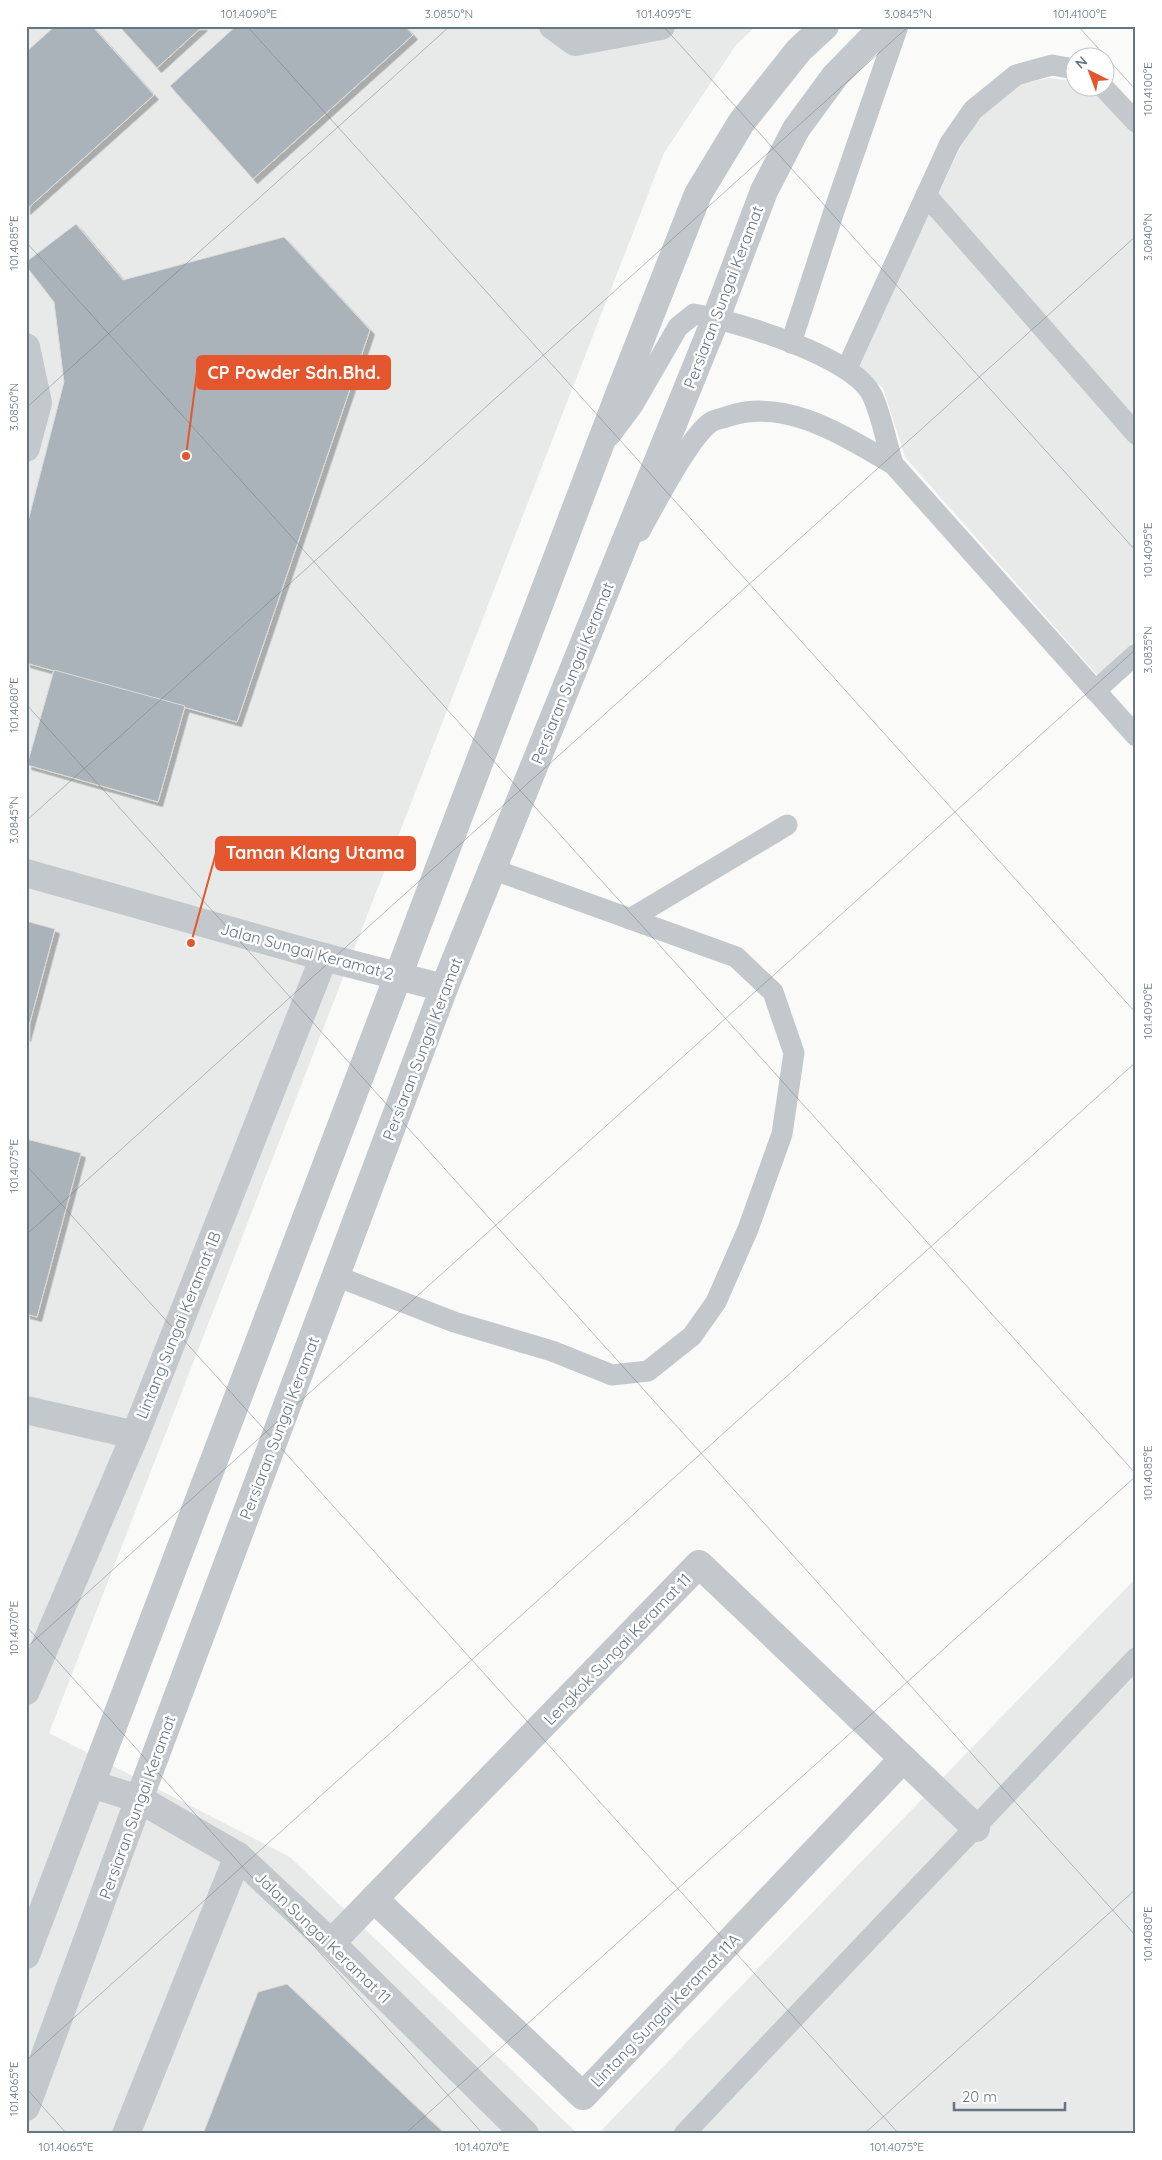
<svg xmlns="http://www.w3.org/2000/svg" width="1162" height="2160" font-family="Quicksand,sans-serif">
<style>
.built{fill:#e8e9e9}
.building{fill:#aab3b9;stroke:#dcdcda;filter:url(#shadow)}
.lines{fill:none;stroke-linecap:round;stroke-linejoin:round}
.service{stroke:#c3c8cc;stroke-width:21}
.minor{stroke:#c3c8cc;stroke-width:28}
.ticks{fill:none;stroke:#657683;stroke-width:1;stroke-opacity:0.45}
.labels{text-anchor:middle;stroke-width:5;stroke-linejoin:round;paint-order:stroke}
.street-label{font-size:16px;fill:#657683;stroke:#fff}
.leader{fill:none;stroke:#e4572e;stroke-width:2}
.callout-dot{fill:#e4572e;stroke:#fff;stroke-width:2}
.callout{fill:#e4572e;stroke:#e4572e;stroke-width:2}
.callout-label{font-size:18px;text-anchor:middle;font-weight:bold;fill:#fff}
.neatline{fill:none;stroke:#657683;stroke-width:2}
.ticks-label{font-size:12px;text-anchor:middle;fill:#657683}
</style>
<defs>
<filter id="shadow"><feDropShadow dx="4.5" dy="4.5" stdDeviation="0" flood-color="#0004"/></filter>
</defs>
<rect width="100%" height="100%" fill="#fafaf8"/>
<g class="built">
<polygon points="26,26 756,26 736,45 664,153 49,1733 290,1857 578,2134 26,2134"/>
<polygon points="1049,78 1074,81 1074,88 1087,88 1106,103 1136,136 1136,640 1097,675 905,457 883,388 858,367 959,150 979,118 1019,84"/>
<polygon points="1136,1578 1136,2134 598,2134"/>
</g>
<g class="building">
<polygon points="55,26 92,26 154,95 26,210 26,52"/>
<polygon points="119,26 203,26 157,68"/>
<polygon points="236,26 405,26 413,35 253,179 170,86"/>
<polygon points="76,224 123,280 284,237 370,330 237,722 26,663 26,529 64,382 54,302 26,266 26,262"/>
<polygon points="54,670 185,706 158,802 27,765"/>
<polygon points="26,921 55,929 26,1037"/>
<polygon points="26,1139 81,1153 37,1317 26,1314"/>
<polygon points="287,1984 445,2134 203,2134 258,1992"/>
</g>
<g class="lines">
<g class="service">
<polyline points="1104,88 1136,122"/>
<polyline points="926,195 1136,434"/>
<polyline points="791,343 835,208 898,26"/>
<polyline points="847,368 950,143 973,110 1016,75 1052,65 1074,69"/>
<path d="M 610,436 L 633,405 L 678,327 L 694,314 C 735,321 853,356 872,395 C 882,416 886,442 893,464 C 845,437 787,397 729,416 C 724,418 716,419 711,422 C 690,436 654,506 640,531"/>
<polyline points="893,464 1136,736"/>
<polyline points="1095,691 1136,654"/>
<polyline points="630,919 787,825"/>
<polyline points="336,1276 454,1322 552,1351 612,1375 648,1371 692,1336 716,1302 748,1229 782,1134 794,1053 773,992 736,957 492,869"/>
<polyline points="684,2134 1136,1658"/>
</g>
<g class="minor">
<polyline points="553,26 575,42 661,26"/>
<polyline points="26,347 38,403 26,448"/>
<polyline points="26,873 324,957 444,988"/>
<polyline points="26,1410 135,1435"/>
<polyline points="26,1691 135,1435 324,957"/>
<polyline points="91,1784 139,1799 238,1856 331,1943 525,2134"/>
<polyline points="374,1899 583,2096 903,1759"/>
<polyline points="331,1943 699,1564 976,1828"/>
<polyline points="26,1955 620,392 698,194 741,123 799,50 825,26"/>
<polyline points="26,2107 139,1799 444,988 716,318 764,191 796,129 835,76 884,26"/>
<polyline points="126,2134 238,1856"/>
</g>
</g>
<path class="ticks" d="M 247,26 L 1136,1013M 663,26 L 1136,551M 1078,26 L 1136,90M 26,242 L 1136,1474M 26,408 L 450,26M 26,704 L 1136,1936M 26,821 L 909,26M 26,1165 L 899,2134M 26,1235 L 1136,236M 26,1626 L 483,2134M 26,1648 L 1136,649M 26,2061 L 1136,1062M 26,2088 L 67,2134M 405,2134 L 1136,1476M 864,2134 L 1136,1889"/>
<g class="labels">
<g class="street-label">
<text transform="translate(723 297) rotate(-69)" y="6">Persiaran Sungai Keramat</text>
<text transform="translate(572 673) rotate(-68)" y="6">Persiaran Sungai Keramat</text>
<text transform="translate(307 951) rotate(15)" y="6">Jalan Sungai Keramat 2</text>
<text transform="translate(422 1049) rotate(-69)" y="6">Persiaran Sungai Keramat</text>
<text transform="translate(178 1325) rotate(-68)" y="6">Lintang Sungai Keramat 1B</text>
<text transform="translate(279 1428) rotate(-69)" y="6">Persiaran Sungai Keramat</text>
<text transform="translate(617 1649) rotate(-46)" y="6">Lengkok Sungai Keramat 11</text>
<text transform="translate(137 1807) rotate(-70)" y="6">Persiaran Sungai Keramat</text>
<text transform="translate(323 1937) rotate(44)" y="6">Jalan Sungai Keramat 11</text>
<text transform="translate(665 2010) rotate(-46)" y="6">Lintang Sungai Keramat 11A</text>
</g>
</g>
<path class="leader" d="M186 456L197 372M191 943L216 853"/>
<g class="callout-dot">
<circle cx="186" cy="456" r="5"/>
<circle cx="191" cy="943" r="5"/>
</g>
<g class="callout">
<rect x="197" y="356" width="193" height="33" rx="5"/>
<rect x="216" y="837" width="199" height="33" rx="5"/>
</g>
<g class="callout-label">
<text x="294" y="379">CP Powder Sdn.Bhd.</text>
<text x="315" y="859">Taman Klang Utama</text>
</g>
<rect width="1162" height="2160" fill="none" stroke="#ffffff" stroke-width="55"/>
<g transform="translate(1090 72) rotate(318)"><circle r="24" fill="#ffffff" stroke="#c1c8cd"/>
<path d="M0-4L9 19L0 12L-9 19Z" fill="#e4572e"/>
<text y="-8" font-size="14" font-weight="bold" text-anchor="middle" fill="#657683">N</text>
</g>
<path d="M954 2102v8h111v-8" fill="none" stroke="#657683" stroke-width="2.5"/>
<text x="962" y="2102" font-size="15" fill="#657683" stroke="#ffffff" stroke-width="4" paint-order="stroke">20 m</text>
<rect x="28" y="28" width="1106" height="2104" class="neatline"/>
<g class="ticks-label">
<text x="249" y="18">101.4090°E</text>
<text x="449" y="18">3.0850°N</text>
<text x="664" y="18">101.4095°E</text>
<text x="908" y="18">3.0845°N</text>
<text x="1080" y="18">101.4100°E</text>
<text transform="translate(1148 89) rotate(-90)" y="4">101.4100°E</text>
<text transform="translate(1148 237) rotate(-90)" y="4">3.0840°N</text>
<text transform="translate(14 243) rotate(-90)" y="4">101.4085°E</text>
<text transform="translate(14 407) rotate(-90)" y="4">3.0850°N</text>
<text transform="translate(1148 550) rotate(-90)" y="4">101.4095°E</text>
<text transform="translate(1148 650) rotate(-90)" y="4">3.0835°N</text>
<text transform="translate(14 705) rotate(-90)" y="4">101.4080°E</text>
<text transform="translate(14 820) rotate(-90)" y="4">3.0845°N</text>
<text transform="translate(1148 1011) rotate(-90)" y="4">101.4090°E</text>
<text transform="translate(14 1166) rotate(-90)" y="4">101.4075°E</text>
<text transform="translate(1148 1473) rotate(-90)" y="4">101.4085°E</text>
<text transform="translate(14 1628) rotate(-90)" y="4">101.4070°E</text>
<text transform="translate(1148 1934) rotate(-90)" y="4">101.4080°E</text>
<text transform="translate(14 2089) rotate(-90)" y="4">101.4065°E</text>
<text x="66" y="2151">101.4065°E</text>
<text x="482" y="2151">101.4070°E</text>
<text x="897" y="2151">101.4075°E</text>
</g>
</svg>
